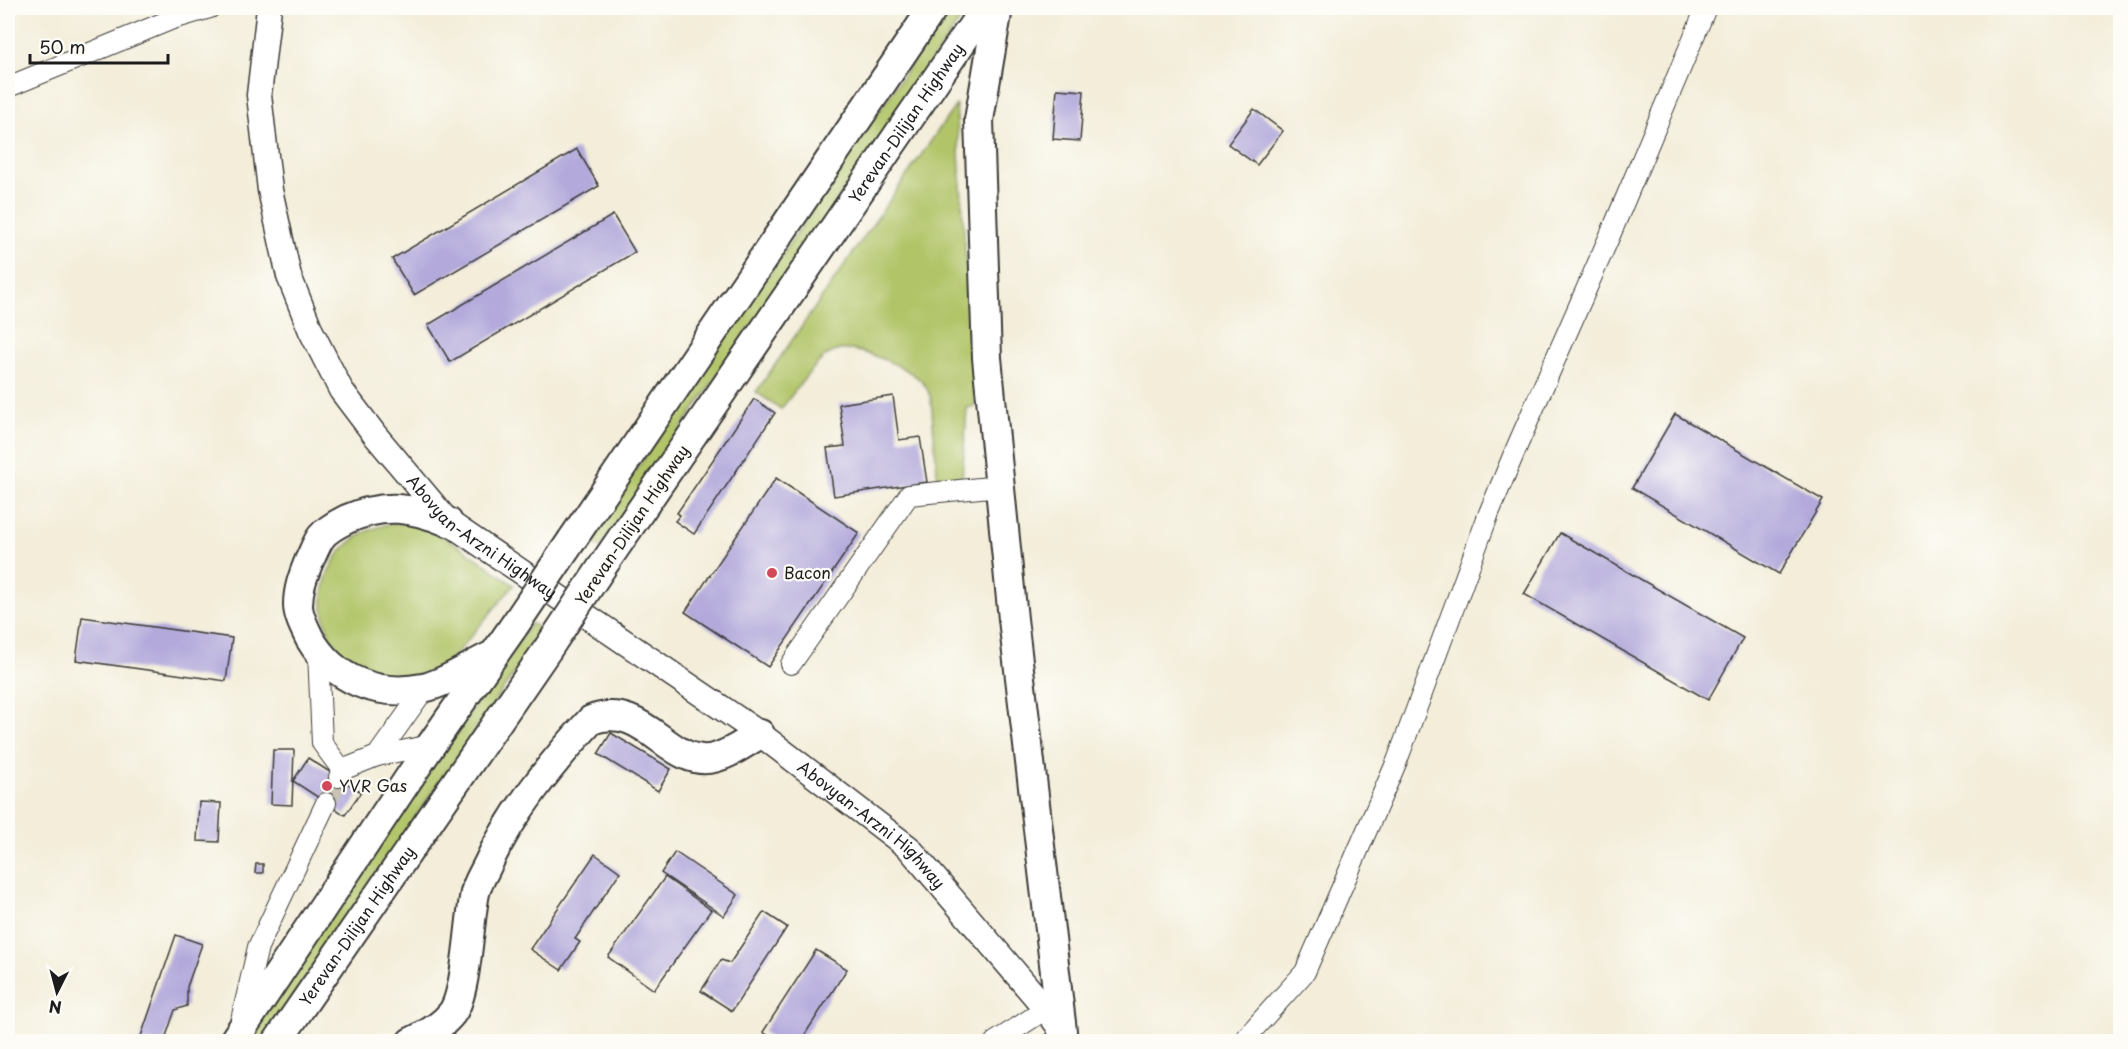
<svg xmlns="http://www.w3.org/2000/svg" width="2128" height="1049" font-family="'Playpen Sans',sans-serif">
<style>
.grass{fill:#b1c468;stroke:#667042;stroke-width:1.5}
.building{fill:#b3aadb}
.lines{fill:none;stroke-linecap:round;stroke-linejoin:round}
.minor-tunnel{stroke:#c8c3b3;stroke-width:20;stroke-dasharray:20 10;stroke-linecap:butt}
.minor-casing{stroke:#3c3b38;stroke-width:22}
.major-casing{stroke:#3c3b38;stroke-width:27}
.highway-casing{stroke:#3c3b38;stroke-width:32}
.minor{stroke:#fff;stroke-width:20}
.major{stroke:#fff;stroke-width:24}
.highway{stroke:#fff;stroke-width:28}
.highway-bridge-casing{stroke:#3c3b38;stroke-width:32;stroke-linecap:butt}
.highway-bridge{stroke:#fff;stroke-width:28}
.poi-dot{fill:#d1495b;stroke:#fdfcf7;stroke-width:2}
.labels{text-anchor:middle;stroke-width:4.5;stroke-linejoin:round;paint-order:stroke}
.street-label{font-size:16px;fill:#1c1c1c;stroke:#fdfcf7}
.poi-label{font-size:16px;fill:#1c1c1c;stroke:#fdfcf7;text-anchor:start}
</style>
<rect width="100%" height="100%" fill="#fdfcf7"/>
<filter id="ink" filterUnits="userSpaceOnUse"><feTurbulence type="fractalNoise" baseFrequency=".0167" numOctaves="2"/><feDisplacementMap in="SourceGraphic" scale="12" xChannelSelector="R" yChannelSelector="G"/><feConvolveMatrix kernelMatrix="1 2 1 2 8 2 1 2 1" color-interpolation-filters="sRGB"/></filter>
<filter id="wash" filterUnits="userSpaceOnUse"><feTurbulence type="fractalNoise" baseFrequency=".008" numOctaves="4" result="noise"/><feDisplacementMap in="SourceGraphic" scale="24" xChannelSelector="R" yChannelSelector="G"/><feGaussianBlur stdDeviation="1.35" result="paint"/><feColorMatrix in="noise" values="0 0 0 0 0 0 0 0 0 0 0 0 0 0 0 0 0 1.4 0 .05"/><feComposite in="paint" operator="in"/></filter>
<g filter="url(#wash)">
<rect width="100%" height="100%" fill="#f3edd9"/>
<g class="grass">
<polygon points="949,8 968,8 600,548 589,539"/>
<path d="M 956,105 L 975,406 L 967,408 L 962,479 L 938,483 L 931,399 C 929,393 928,388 923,383 C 910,368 859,346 839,350 C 835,351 829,354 826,356 C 810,368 794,393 781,409 L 756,392 Z"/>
<path d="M 397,523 C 442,526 478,560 514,585 L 455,655 C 434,673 419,678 392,676 C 299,669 299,534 397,523 Z"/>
<polygon points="531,623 543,631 262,1041 244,1042"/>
</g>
<g id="blocks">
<g class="building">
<polygon points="1057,89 1084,91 1080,141 1053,139"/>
<polygon points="1254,109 1283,131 1257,165 1228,144"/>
<polygon points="577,149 599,186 414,295 392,259"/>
<polygon points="613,215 635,252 450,362 428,325"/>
<polygon points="893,396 899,440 920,437 927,482 834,496 827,448 845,446 839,404"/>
<polygon points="754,399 775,413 694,534 675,521 680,515 677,513"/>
<polygon points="1675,414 1823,500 1779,574 1632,488"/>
<polygon points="776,478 859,533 768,667 685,612"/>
<polygon points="1560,533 1743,638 1708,700 1524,594"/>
<polygon points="82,617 232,638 226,681 76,660"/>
<polygon points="611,733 671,769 658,791 598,754"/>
<polygon points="273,750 294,750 292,805 271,804"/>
<polygon points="308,758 361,792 345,815 293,781"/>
<polygon points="199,802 221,803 219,842 197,841"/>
<polygon points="675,852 738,895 724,916 661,873"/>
<polygon points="595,854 620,872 575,939 580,942 561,970 530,949"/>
<polygon points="256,864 263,864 263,873 255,873"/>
<polygon points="665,877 711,910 654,990 608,957"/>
<polygon points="764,912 787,927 732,1011 701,991 721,960 730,963"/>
<polygon points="176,935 202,944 187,987 187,1006 175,1010 164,1042 139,1042"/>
<polygon points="816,950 847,969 800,1042 778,1042 763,1032"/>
</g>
</g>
</g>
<g filter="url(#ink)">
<use href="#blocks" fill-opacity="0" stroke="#3c3b38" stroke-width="1.5"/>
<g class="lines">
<polyline class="minor-tunnel" points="326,803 339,777"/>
<g class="minor-casing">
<g id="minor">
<polyline points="8,87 170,20 210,8"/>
<polyline points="318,652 322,743 342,770"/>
<polyline points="791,664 909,495 1000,486"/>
<polyline points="377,756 431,745"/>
<polyline points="339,777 342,770 377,756 426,687"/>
<polyline points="241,1020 258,947 326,803"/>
<polyline points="995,1042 1046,1009"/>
<polyline points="1242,1042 1305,972 1397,761 1489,513 1518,444 1611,233 1706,8"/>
</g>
</g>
<g class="major-casing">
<g id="major">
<path id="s1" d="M 269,8 L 259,95 L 270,190 L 289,276 L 311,331 L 341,390 L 375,435 L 448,522 L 760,734 L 909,848 L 1046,1009 L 1064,1034"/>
</g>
</g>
<g class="highway-casing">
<g id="highway">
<polyline points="998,8 979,120 987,358 1013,619 1062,1031"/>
<path d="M 448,522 C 412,507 384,503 347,519 C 339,523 327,529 321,537 C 316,544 313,553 309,561 C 303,576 298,589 298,605 C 298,616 305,629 310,639 C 334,680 377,697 423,688 C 446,683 468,667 489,657"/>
<polyline points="572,540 933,8"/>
<path id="s2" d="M 606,561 L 985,8"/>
<polyline points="233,1042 431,745 514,626"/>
<path id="s3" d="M 277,1042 L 547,650"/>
<path d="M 411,1042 C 426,1035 442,1026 452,1013 C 467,993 469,920 475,893 C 477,884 482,876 486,868 C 511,813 551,764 591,720 C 645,699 669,769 714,758 C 731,754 746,742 760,734"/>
</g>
</g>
<use href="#minor" class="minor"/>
<use href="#major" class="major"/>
<use href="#highway" class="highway"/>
<g class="highway-bridge-casing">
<g id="highway-bridge">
<polyline points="514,626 572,540"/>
<polyline points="547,650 606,561"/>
</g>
</g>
<use href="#highway-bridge" class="highway-bridge"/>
</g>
</g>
<g class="poi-dot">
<circle cx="772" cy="573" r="6"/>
<circle cx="327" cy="786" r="6"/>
</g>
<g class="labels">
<g class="street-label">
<text dy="6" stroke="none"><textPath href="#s2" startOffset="531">Yerevan-Dilijan Highway</textPath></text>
<text transform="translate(632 525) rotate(-56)" y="6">Yerevan-Dilijan Highway</text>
<text dy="6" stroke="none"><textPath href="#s1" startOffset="602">Abovyan-Arzni Highway</textPath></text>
<text dy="6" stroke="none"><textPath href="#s1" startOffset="1088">Abovyan-Arzni Highway</textPath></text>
<text dy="6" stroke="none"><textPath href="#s3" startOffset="141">Yerevan-Dilijan Highway</textPath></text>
</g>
<g class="poi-label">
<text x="784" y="579">Bacon</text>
<text x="339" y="792">YVR Gas</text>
</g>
</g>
<rect width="2128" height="1049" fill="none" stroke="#fdfcf7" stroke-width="30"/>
<g transform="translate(57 992) rotate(186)" stroke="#fdfcf7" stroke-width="4.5" paint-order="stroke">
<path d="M0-4.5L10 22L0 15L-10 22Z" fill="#1c1c1c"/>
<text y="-9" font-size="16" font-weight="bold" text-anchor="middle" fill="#1c1c1c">N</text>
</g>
<path d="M30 54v9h138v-9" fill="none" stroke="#1c1c1c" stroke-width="3"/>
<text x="39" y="54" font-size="18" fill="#1c1c1c" stroke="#fdfcf7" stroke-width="4.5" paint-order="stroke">50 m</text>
</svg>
